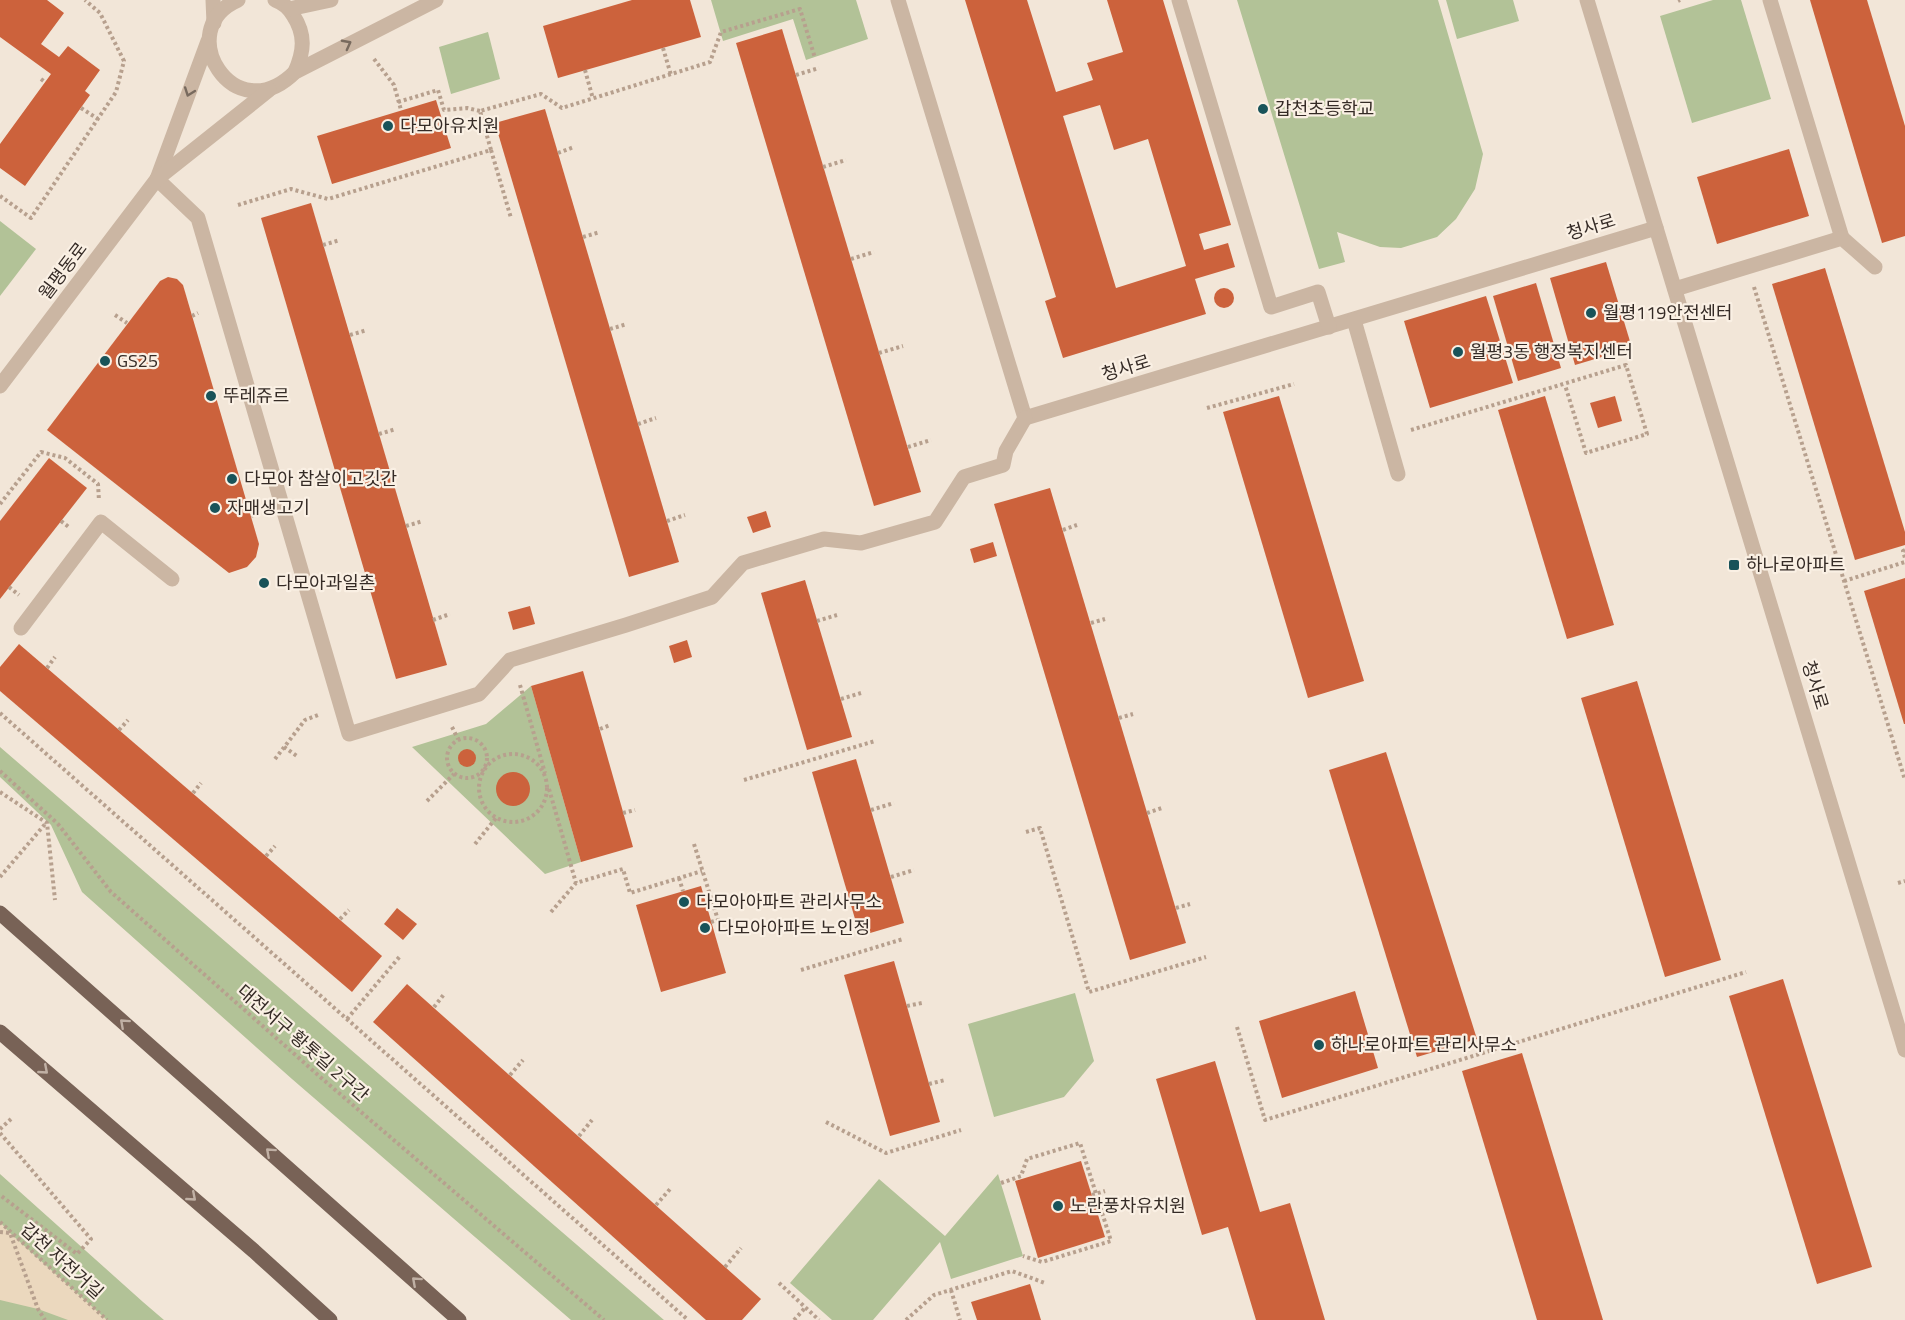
<svg xmlns="http://www.w3.org/2000/svg" width="1905" height="1320" font-family="'Titillium Web','Noto Sans KR',sans-serif">
<style>
.green{fill:#b2c297}
.plaza{fill:#ebd8be}
.building{fill:#cc623c;fill-rule:evenodd}
.lines{fill:none;stroke-linecap:round;stroke-linejoin:round}
.path{stroke:#b7a08e;stroke-width:4;stroke-dasharray:3 3;stroke-linecap:butt}
.minor{stroke:#cbb6a3;stroke-width:15}
.major{stroke:#786256;stroke-width:15}
.oneway{stroke:#786a5e}
.oneway2{stroke:#c0b0a4}
.poi-dot{fill:#195359;stroke:#faf0e4;stroke-width:2}
.labels{text-anchor:middle;stroke-width:4.5;stroke-linejoin:round;paint-order:stroke}
.poi-label{font-size:18px;fill:#352b26;stroke:#faf0e4;text-anchor:start}
.street-label{font-size:18px;fill:#352b26;stroke:#faf0e4}
</style>
<rect width="100%" height="100%" fill="#f2e6d8"/>
<g class="green">
<polygon points="711,0 856,0 868,39 806,60 793,19 723,41"/>
<polygon points="1237,0 1438,0 1483,154 1475,189 1456,219 1437,237 1401,248 1380,247 1337,232 1345,262 1319,269"/>
<polygon points="1446,0 1513,0 1519,21 1457,39"/>
<polygon points="1713,0 1741,0 1771,99 1692,123 1660,16"/>
<polygon points="488,32 500,79 451,94 439,47"/>
<polygon points="0,221 36,249 0,296"/>
<polygon points="531,686 581,862 545,874 412,747 486,724"/>
<polygon points="0,747 664,1320 571,1320 292,1079 82,892 51,825 0,777"/>
<polygon points="1075,993 1094,1061 1064,1097 994,1117 968,1024"/>
<polygon points="0,1174 143,1302 164,1320 0,1320"/>
<polygon points="998,1174 1023,1256 951,1279 940,1242 873,1320 832,1320 790,1283 879,1179 945,1236"/>
</g>
<polygon class="plaza" points="0,1222 10,1233 107,1320 68,1320 38,1309 0,1300"/>
<g class="building">
<polygon points="0,0 47,0 64,13 41,44 59,57 68,46 100,70 85,91 90,95 25,186 0,168 0,144 51,74 0,37"/>
<polygon points="632,0 690,0 701,37 558,78 543,26"/>
<path d="M 965,0 L 1027,0 L 1056,92 L 1093,80 L 1087,63 L 1123,52 L 1107,0 L 1163,0 L 1231,225 L 1199,234 L 1204,250 L 1228,243 L 1235,267 L 1195,279 L 1206,314 L 1063,358 L 1045,301 L 1056,297 ZM 1100,105 L 1114,150 L 1148,139 L 1186,266 L 1116,288 L 1063,116 Z"/>
<polygon points="1810,0 1867,0 1905,126 1905,236 1882,243"/>
<polygon points="782,29 921,492 874,506 736,43"/>
<polygon points="436,100 451,148 332,184 317,136"/>
<polygon points="545,109 679,562 629,577 495,123"/>
<polygon points="1789,149 1809,216 1717,244 1697,177"/>
<polygon points="311,203 447,665 396,679 261,218"/>
<polygon points="1606,262 1632,348 1575,365 1550,278"/>
<polygon points="1825,268 1905,532 1905,545 1855,560 1772,284"/>
<polygon points="168,277 177,279 183,285 259,544 256,557 247,567 229,573 47,430 160,281"/>
<polygon points="1536,283 1561,368 1518,381 1493,296"/>
<circle cx="1224" cy="298" r="10"/>
<polygon points="1486,296 1513,383 1430,408 1404,321"/>
<polygon points="1279,396 1364,681 1308,698 1223,412"/>
<polygon points="1545,396 1614,625 1567,639 1498,410"/>
<polygon points="1615,396 1622,421 1598,428 1590,403"/>
<polygon points="49,458 87,488 0,599 0,521"/>
<polygon points="1050,488 1186,943 1130,960 994,504"/>
<polygon points="766,511 771,527 753,533 747,517"/>
<polygon points="993,542 997,556 974,563 970,549"/>
<polygon points="1905,578 1905,724 1904,724 1864,591"/>
<polygon points="805,580 852,737 807,750 761,593"/>
<polygon points="530,606 535,624 513,630 508,612"/>
<polygon points="687,640 692,657 674,663 669,646"/>
<polygon points="19,644 382,956 352,992 0,691 0,667"/>
<polygon points="583,671 633,847 581,862 531,686"/>
<polygon points="1637,681 1721,960 1665,977 1581,698"/>
<circle cx="467" cy="758" r="9"/>
<polygon points="1386,752 1477,1039 1417,1057 1329,770"/>
<polygon points="856,759 904,923 860,936 812,772"/>
<circle cx="513" cy="789" r="17"/>
<polygon points="701,886 726,973 661,992 636,905"/>
<polygon points="397,908 417,924 403,940 384,924"/>
<polygon points="894,961 940,1122 890,1136 844,975"/>
<polygon points="1783,979 1872,1267 1817,1284 1729,996"/>
<polygon points="407,984 761,1299 742,1320 706,1320 373,1022"/>
<polygon points="1355,991 1378,1068 1282,1098 1259,1021"/>
<polygon points="1522,1053 1603,1320 1537,1320 1462,1071"/>
<polygon points="1215,1061 1260,1212 1290,1203 1325,1320 1256,1320 1228,1227 1202,1235 1156,1079"/>
<polygon points="1081,1161 1105,1237 1038,1258 1015,1181"/>
<polygon points="1030,1284 1041,1320 977,1320 971,1302"/>
</g>
<g class="lines">
<g class="path">
<polyline points="1678,1 1680,0"/>
<polyline points="663,48 671,75"/>
<polyline points="374,59 394,85 401,110"/>
<polyline points="585,70 593,99"/>
<polyline points="796,75 819,68"/>
<polyline points="41,79 45,82"/>
<polyline points="398,102 438,90 444,110 467,108 480,111"/>
<polyline points="81,108 98,119"/>
<polyline points="491,150 511,218"/>
<polyline points="558,153 574,147"/>
<polyline points="823,167 846,160"/>
<polyline points="0,196 31,218 116,92 124,61 100,13 85,0"/>
<polyline points="238,205 291,189 328,199 491,150 480,111 541,94 562,108 710,62 721,32 800,9 815,58"/>
<polyline points="583,237 600,232"/>
<polyline points="323,245 340,240"/>
<polyline points="851,259 874,252"/>
<polyline points="1754,287 1905,780"/>
<polyline points="115,315 127,323"/>
<polyline points="192,316 198,313"/>
<polyline points="610,329 627,324"/>
<polyline points="350,335 367,330"/>
<polyline points="879,353 903,346"/>
<polyline points="1207,408 1294,384"/>
<polyline points="638,424 656,418"/>
<polyline points="1411,430 1626,365 1647,434 1586,453 1565,385"/>
<polyline points="379,434 396,429"/>
<polyline points="908,447 931,440"/>
<polyline points="0,504 41,452 65,458 98,484 99,501"/>
<polyline points="251,516 258,513"/>
<polyline points="61,521 70,528"/>
<polyline points="667,521 685,515"/>
<polyline points="406,526 423,521"/>
<polyline points="1063,530 1077,525"/>
<polyline points="1905,550 1903,551 1905,558"/>
<polyline points="1844,581 1905,562"/>
<polyline points="9,587 19,595"/>
<polyline points="433,620 450,614"/>
<polyline points="817,621 837,615"/>
<polyline points="1091,623 1105,619"/>
<polyline points="47,668 55,657"/>
<polyline points="520,685 545,773"/>
<polyline points="841,699 861,693"/>
<polyline points="0,713 688,1320"/>
<polyline points="1119,718 1133,714"/>
<polyline points="452,727 458,739"/>
<polyline points="600,729 610,725"/>
<polyline points="119,730 128,720"/>
<circle cx="467" cy="758" r="20"/>
<polyline points="284,747 297,756"/>
<circle cx="513" cy="788" r="34"/>
<polyline points="275,759 305,720 318,715"/>
<polyline points="0,771 58,824 111,892 326,1082 604,1320"/>
<polyline points="744,780 875,741"/>
<polyline points="549,789 576,883"/>
<polyline points="0,792 47,823 55,900"/>
<polyline points="193,793 201,783"/>
<polyline points="427,801 454,774"/>
<polyline points="871,810 894,803"/>
<polyline points="623,813 635,810"/>
<polyline points="1147,813 1162,808"/>
<polyline points="1026,832 1040,828 1089,992 1206,957"/>
<polyline points="475,844 496,818"/>
<polyline points="694,844 718,920 711,922"/>
<polyline points="266,856 275,846"/>
<polyline points="0,877 46,823"/>
<polyline points="891,877 914,870"/>
<polyline points="679,878 683,891"/>
<polyline points="1898,883 1905,881"/>
<polyline points="1176,908 1190,904"/>
<polyline points="551,912 576,883 623,869 630,893 702,871"/>
<polyline points="340,919 349,910"/>
<polyline points="801,970 903,939"/>
<polyline points="907,1006 922,1003"/>
<polyline points="434,1007 445,993"/>
<polyline points="347,1019 401,955"/>
<polyline points="1237,1027 1265,1120 1746,972"/>
<polyline points="510,1075 523,1060"/>
<polyline points="929,1084 945,1080"/>
<polyline points="826,1122 886,1153 961,1130"/>
<polyline points="0,1129 11,1119"/>
<polyline points="0,1133 91,1239 77,1254 0,1195"/>
<polyline points="579,1136 592,1120"/>
<polyline points="1001,1183 1021,1176 1027,1159 1080,1143 1111,1241 1042,1262 1023,1256"/>
<polyline points="1092,1195 1105,1191"/>
<polyline points="656,1205 671,1188"/>
<polyline points="0,1222 107,1320"/>
<polyline points="0,1232 10,1233 38,1309 45,1320"/>
<polyline points="725,1267 741,1248"/>
<polyline points="779,1283 819,1320"/>
<polyline points="951,1290 960,1320"/>
<polyline points="794,1320 805,1308"/>
<polyline points="906,1320 934,1295 1012,1271 1045,1283"/>
</g>
<g class="minor">
<polyline points="213,0 214,23"/>
<path d="M 238,0 C 171,29 234,133 295,72 L 436,0"/>
<path d="M 275,0 C 283,3 289,8 293,15 C 306,35 304,51 295,72"/>
<polyline points="898,0 1025,418 1656,228"/>
<polyline points="1179,0 1271,307 1318,292 1329,327"/>
<polyline points="1587,0 1905,1050"/>
<polyline points="1770,0 1842,238"/>
<polyline points="289,9 331,0"/>
<polyline points="157,179 198,218 349,734 479,694 510,660 626,625 712,597 743,563 824,539 861,543 935,522 964,477 1003,465 1006,451 1025,418"/>
<polyline points="157,179 208,41"/>
<polyline points="1675,289 1842,238 1875,267"/>
<polyline points="1354,320 1398,474"/>
<polyline points="0,386 157,179 269,90"/>
<polyline points="21,628 101,522 172,579"/>
</g>
<g class="major">
<polyline points="0,913 459,1320"/>
<polyline points="0,1032 254,1251 330,1320"/>
</g>
</g>
<defs><path id="oneway-chevron" d="M-2-3.5L2.5 0L-2 3.5" fill="none" stroke-width="1.6" stroke-linecap="round" stroke-linejoin="round" transform="scale(1.5)"/></defs>
<g class="oneway">
<use href="#oneway-chevron" transform="translate(347 44) rotate(-28)"/>
<use href="#oneway-chevron" transform="translate(189 92) rotate(110)"/>
</g>
<g class="oneway2">
<use href="#oneway-chevron" transform="translate(124 1023) rotate(-138)"/>
<use href="#oneway-chevron" transform="translate(44 1070) rotate(41)"/>
<use href="#oneway-chevron" transform="translate(270 1152) rotate(-138)"/>
<use href="#oneway-chevron" transform="translate(192 1197) rotate(41)"/>
<use href="#oneway-chevron" transform="translate(416 1281) rotate(-138)"/>
</g>
<g class="poi-dot">
<circle cx="1263" cy="109" r="6"/>
<circle cx="388" cy="126" r="6"/>
<circle cx="1591" cy="313" r="6"/>
<circle cx="1458" cy="352" r="6"/>
<circle cx="105" cy="361" r="6"/>
<circle cx="211" cy="396" r="6"/>
<circle cx="232" cy="479" r="6"/>
<circle cx="215" cy="508" r="6"/>
<rect x="1728" y="559" width="12" height="12" rx="3"/>
<circle cx="264" cy="583" r="6"/>
<circle cx="684" cy="902" r="6"/>
<circle cx="705" cy="928" r="6"/>
<circle cx="1319" cy="1045" r="6"/>
<circle cx="1058" cy="1206" r="6"/>
</g>
<g class="labels">
<g class="poi-label">
<text x="1275" y="115">갑천초등학교</text>
<text x="400" y="132">다모아유치원</text>
<text x="1603" y="319">월평119안전센터</text>
<text x="1470" y="358">월평3동 행정복지센터</text>
<text x="117" y="367">GS25</text>
<text x="223" y="402">뚜레쥬르</text>
<text x="244" y="485">다모아 참살이고깃간</text>
<text x="227" y="514">자매생고기</text>
<text x="1746" y="571">하나로아파트</text>
<text x="276" y="589">다모아과일촌</text>
<text x="696" y="908">다모아아파트 관리사무소</text>
<text x="717" y="934">다모아아파트 노인정</text>
<text x="1331" y="1051">하나로아파트 관리사무소</text>
<text x="1070" y="1212">노란풍차유치원</text>
</g>
<g class="street-label">
<text transform="translate(1591 227) rotate(-17)" y="6">청사로</text>
<text transform="translate(63 271) rotate(-53)" y="6">월평동로</text>
<text transform="translate(1126 368) rotate(-17)" y="6">청사로</text>
<text transform="translate(1815 685) rotate(73)" y="6">청사로</text>
<text transform="translate(303 1043) rotate(41)" y="6">대전서구 황톳길 2구간</text>
<text transform="translate(62 1261) rotate(42)" y="6">갑천 자전거길</text>
</g>
</g>
</svg>
